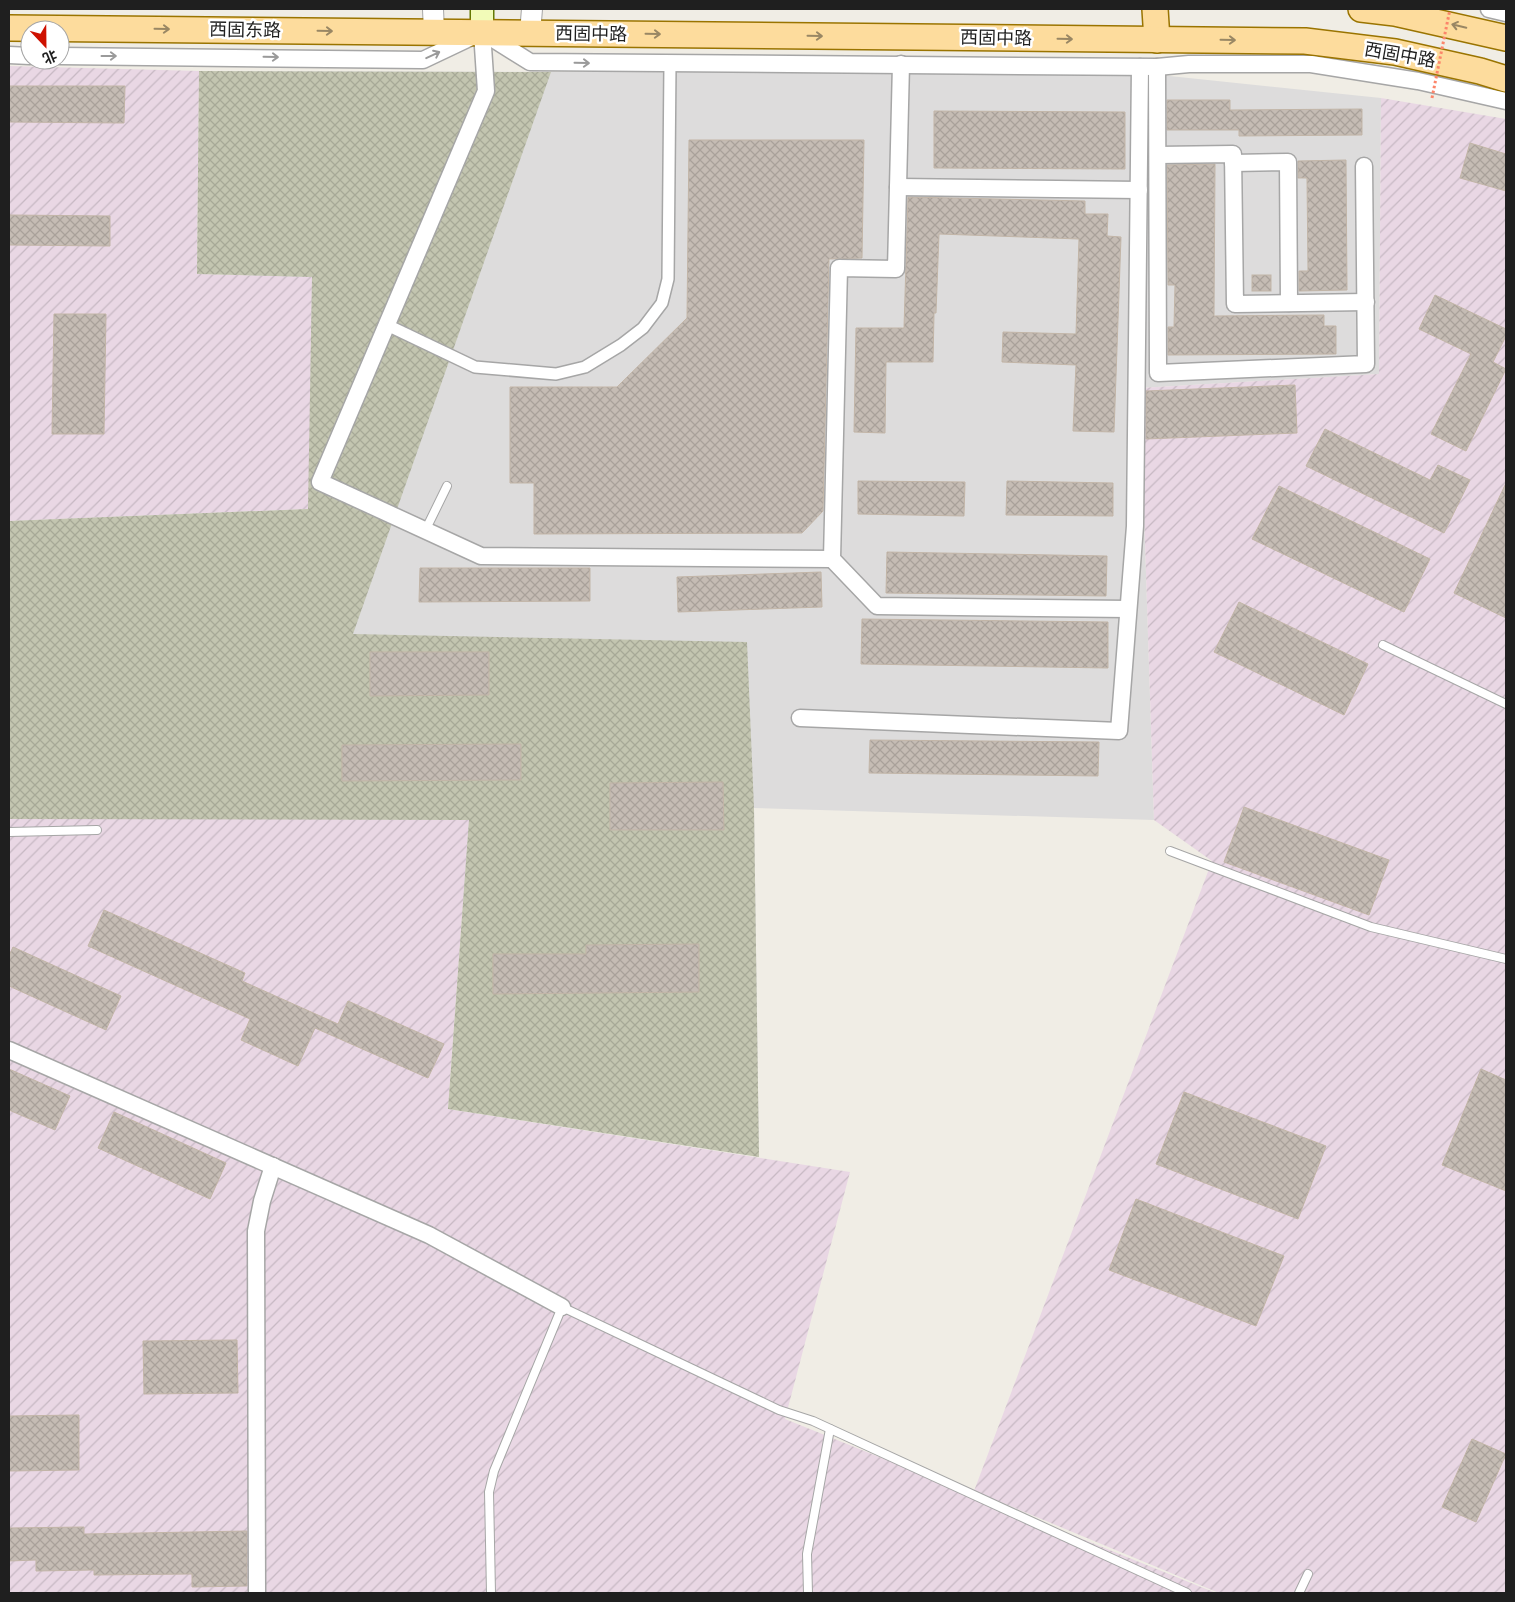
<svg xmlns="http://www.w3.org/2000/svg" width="1515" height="1602" font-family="'Roboto Condensed','Noto Sans SC',sans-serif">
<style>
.residential{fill:#dddcdc}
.industrial{fill:url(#industrial-furrows)}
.construction{fill:url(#construction-cross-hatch)}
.building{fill:url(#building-cross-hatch);stroke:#c2b5a7}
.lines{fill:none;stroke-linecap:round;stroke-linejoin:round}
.service-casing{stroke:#a6a6a6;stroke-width:10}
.pedestrian-casing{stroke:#a6a6a6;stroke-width:14}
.minor-casing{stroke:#a6a6a6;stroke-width:19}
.tertiary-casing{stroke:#a6a6a6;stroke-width:22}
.secondary-casing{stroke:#637903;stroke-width:25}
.primary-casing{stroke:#9a7400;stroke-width:28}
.service{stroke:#fff;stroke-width:8}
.pedestrian{stroke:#fff;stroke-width:11}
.minor{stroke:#fff;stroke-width:16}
.tertiary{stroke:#fff;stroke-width:20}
.secondary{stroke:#f2fbb8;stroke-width:22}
.primary{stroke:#fddc9d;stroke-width:25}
.path-bridge{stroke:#fc856a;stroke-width:3;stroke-dasharray:2.5 2.5;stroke-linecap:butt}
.oneway{stroke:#998764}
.oneway2{stroke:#9a9a9a}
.labels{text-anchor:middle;stroke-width:5;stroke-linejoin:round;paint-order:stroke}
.street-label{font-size:18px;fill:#1f1f1f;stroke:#fff}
</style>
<defs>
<pattern id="industrial-furrows" width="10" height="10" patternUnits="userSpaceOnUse" patternTransform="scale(1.25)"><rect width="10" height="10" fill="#e9d7e4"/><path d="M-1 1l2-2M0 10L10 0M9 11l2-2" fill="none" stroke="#c7b8c3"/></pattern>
<pattern id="construction-cross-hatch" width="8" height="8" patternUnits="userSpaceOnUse" patternTransform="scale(1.25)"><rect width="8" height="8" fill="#c3c5b0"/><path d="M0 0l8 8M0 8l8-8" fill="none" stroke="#a7a997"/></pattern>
<pattern id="building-cross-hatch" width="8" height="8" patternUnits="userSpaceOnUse" patternTransform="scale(1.25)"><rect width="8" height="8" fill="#c5bcb4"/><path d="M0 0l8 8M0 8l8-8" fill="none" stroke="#a9a19a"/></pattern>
</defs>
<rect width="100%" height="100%" fill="#f0ede5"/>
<polygon class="residential" points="199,71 1141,73 1381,98 1379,374 1140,388 1154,820 754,808 759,1157 9,521 308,509"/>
<g class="industrial">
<polygon points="9,66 199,71 197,274 312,277 309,509 9,521"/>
<polygon points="1381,98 1506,119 1506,1593 1219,1593 974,1491 1212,861 1154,820 1140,388 1379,374"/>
<polygon points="9,817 469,820 448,1109 850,1172 785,1419 1216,1593 9,1593"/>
</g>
<polygon class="construction" points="199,71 551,72 353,634 747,642 754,808 759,1157 448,1109 469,820 9,819 9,521 308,509 312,277 197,274"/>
<g class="building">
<polygon points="9,86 125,86 124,123 9,122"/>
<polygon points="1167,100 1230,100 1230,110 1362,109 1362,135 1239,136 1239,130 1167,130"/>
<polygon points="934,111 1125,112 1125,169 934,168"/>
<polygon points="689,140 864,140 862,258 829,259 823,511 802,533 534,534 534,483 510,483 510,387 617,387 687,318"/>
<polygon points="1470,143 1506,154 1506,191 1460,178"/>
<polygon points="1346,160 1347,290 1299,291 1299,271 1308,271 1307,178 1298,178 1298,161"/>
<polygon points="1215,164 1214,316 1324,315 1324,326 1336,326 1336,354 1168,355 1168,327 1174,327 1175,285 1168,285 1167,165"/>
<polygon points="908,197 1085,201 1085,214 1108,214 1107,236 1121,237 1114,432 1073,431 1076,365 1002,362 1003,332 1076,334 1079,239 939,234 936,313 934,313 933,362 886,362 885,433 854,432 856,328 904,328"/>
<polygon points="9,215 110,216 110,246 9,245"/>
<rect x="1252" y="275" width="19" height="16"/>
<polygon points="1435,295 1506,329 1506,336 1493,362 1506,369 1466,451 1431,434 1471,354 1419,329"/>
<polygon points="54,314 106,314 104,434 52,434"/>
<polygon points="1295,385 1297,433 1146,439 1146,391"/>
<polygon points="1325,429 1430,480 1438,465 1470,480 1444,533 1306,466"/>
<polygon points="858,481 965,482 964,516 858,514"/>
<polygon points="1007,481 1113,483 1113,516 1006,515"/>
<polygon points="1506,483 1506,618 1454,593"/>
<polygon points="1279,486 1430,559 1404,612 1252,539"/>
<polygon points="887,552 1107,556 1106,596 886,593"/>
<polygon points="420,568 590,568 590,601 419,602"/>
<polygon points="821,572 822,607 678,612 677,577"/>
<polygon points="1239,602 1368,664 1344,715 1214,652"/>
<polygon points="862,619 1108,622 1108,668 861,664"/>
<polygon points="370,652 489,652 489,695 370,696"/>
<polygon points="870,740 1099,742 1098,776 869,773"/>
<polygon points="521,744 521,780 342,781 342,745"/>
<polygon points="723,782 724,830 610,830 610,783"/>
<polygon points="1244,807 1389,860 1369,915 1224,862"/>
<polygon points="104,910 245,973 242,981 338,1024 348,1001 444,1044 428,1078 315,1028 298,1066 241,1040 250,1019 88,946"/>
<polygon points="699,944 699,992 493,994 493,954 586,954 586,945"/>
<polygon points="13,947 121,996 106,1030 9,986 9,956"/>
<polygon points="9,1069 70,1096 55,1130 9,1110"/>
<polygon points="1481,1069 1506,1080 1506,1191 1442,1165"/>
<polygon points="1184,1092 1326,1146 1298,1219 1156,1164"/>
<polygon points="114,1112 226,1163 210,1199 98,1148"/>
<polygon points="1136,1199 1284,1256 1256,1326 1109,1270"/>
<polygon points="237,1340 238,1393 144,1394 143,1341"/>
<polygon points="79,1415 79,1470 9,1471 9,1416"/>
<polygon points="1472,1439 1506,1454 1476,1522 1442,1507"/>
<polygon points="84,1527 84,1534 247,1531 247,1586 192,1587 192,1574 94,1575 94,1570 36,1571 36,1560 9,1561 9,1528"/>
</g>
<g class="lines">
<g class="service-casing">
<g id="service">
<polyline points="425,531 447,486"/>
<polyline points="1383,645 1506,704"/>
<polyline points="9,832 97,830"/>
<polyline points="1170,851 1371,927 1506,959"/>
<polyline points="491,1593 489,1492 494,1471 562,1307 779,1410 813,1421 1187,1593"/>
<polyline points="808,1593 807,1554 830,1429"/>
<polyline points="1299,1593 1308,1574"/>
</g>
</g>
<g class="pedestrian-casing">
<polyline id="pedestrian" points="387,325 475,367 556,374 585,367 621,345 643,328 662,303 668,279 670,64"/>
</g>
<g class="minor-casing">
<g id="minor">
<polyline points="1489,9 1506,13"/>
<polyline points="482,32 486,91 320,482 481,556 832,559"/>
<polyline points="9,55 30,56"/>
<polyline points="60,56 423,60 482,32 530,62 1157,67 1189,64 1311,64 1418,81 1506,101"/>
<polyline points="901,64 896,269 839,268 832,559 877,606 1128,609"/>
<polyline points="1157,67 1158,373 1366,364 1364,166"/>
<polyline points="1158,155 1233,154 1235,304 1366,302"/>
<polyline points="1233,163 1288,162 1289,303"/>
<polyline points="898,187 1139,190"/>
<polyline points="800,718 1119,731 1135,526 1140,67"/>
<polyline points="9,1050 429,1235 562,1307"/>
<polyline points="257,1593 256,1231 262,1201 273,1166"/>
</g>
</g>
<g class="tertiary-casing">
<g id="tertiary">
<polyline points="433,9 434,32"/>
<polyline points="530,33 532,9"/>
</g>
</g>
<g class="secondary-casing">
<polyline id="secondary" points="482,32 482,9"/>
</g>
<g class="primary-casing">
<g id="primary">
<polyline points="1155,9 1157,40"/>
<polyline points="1361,9 1395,13 1506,38"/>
<polyline points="9,28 1305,41 1395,52 1480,71 1506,79"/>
</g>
</g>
<use href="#service" class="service"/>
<use href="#pedestrian" class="pedestrian"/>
<use href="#minor" class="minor"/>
<use href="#tertiary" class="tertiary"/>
<use href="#secondary" class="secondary"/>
<use href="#primary" class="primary"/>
<polyline class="path-bridge" points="1432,98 1450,9"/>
</g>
<defs><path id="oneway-shaft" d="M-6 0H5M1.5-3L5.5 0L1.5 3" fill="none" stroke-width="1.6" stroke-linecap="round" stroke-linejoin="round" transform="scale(1.25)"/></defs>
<g class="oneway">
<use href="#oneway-shaft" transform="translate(1459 26) rotate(-167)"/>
<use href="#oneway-shaft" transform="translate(162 29) rotate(1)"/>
<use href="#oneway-shaft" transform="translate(325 31) rotate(1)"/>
<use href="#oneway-shaft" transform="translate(653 34) rotate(1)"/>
<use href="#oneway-shaft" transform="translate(815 36) rotate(1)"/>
<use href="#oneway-shaft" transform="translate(1065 39) rotate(1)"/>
<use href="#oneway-shaft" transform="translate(1228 40) rotate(1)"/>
</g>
<g class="oneway2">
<use href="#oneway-shaft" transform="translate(433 55) rotate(-25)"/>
<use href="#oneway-shaft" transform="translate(109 56)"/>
<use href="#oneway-shaft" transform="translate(271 57) rotate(1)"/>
<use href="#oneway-shaft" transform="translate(582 63) rotate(1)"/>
</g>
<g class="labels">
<g class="street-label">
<text transform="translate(245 30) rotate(1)" y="6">西固东路</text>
<text transform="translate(591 34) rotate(1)" y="6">西固中路</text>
<text transform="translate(996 38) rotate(1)" y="6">西固中路</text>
<text transform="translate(1400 55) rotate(10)" y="6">西固中路</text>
</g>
</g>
<rect width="1515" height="1602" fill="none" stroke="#1f1f1f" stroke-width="20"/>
<g transform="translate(45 45) rotate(158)"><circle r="24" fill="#ffffff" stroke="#a5a5a5"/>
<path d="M0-4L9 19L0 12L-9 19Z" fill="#ce1100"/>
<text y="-8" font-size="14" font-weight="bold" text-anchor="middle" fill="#1f1f1f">北</text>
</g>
</svg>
